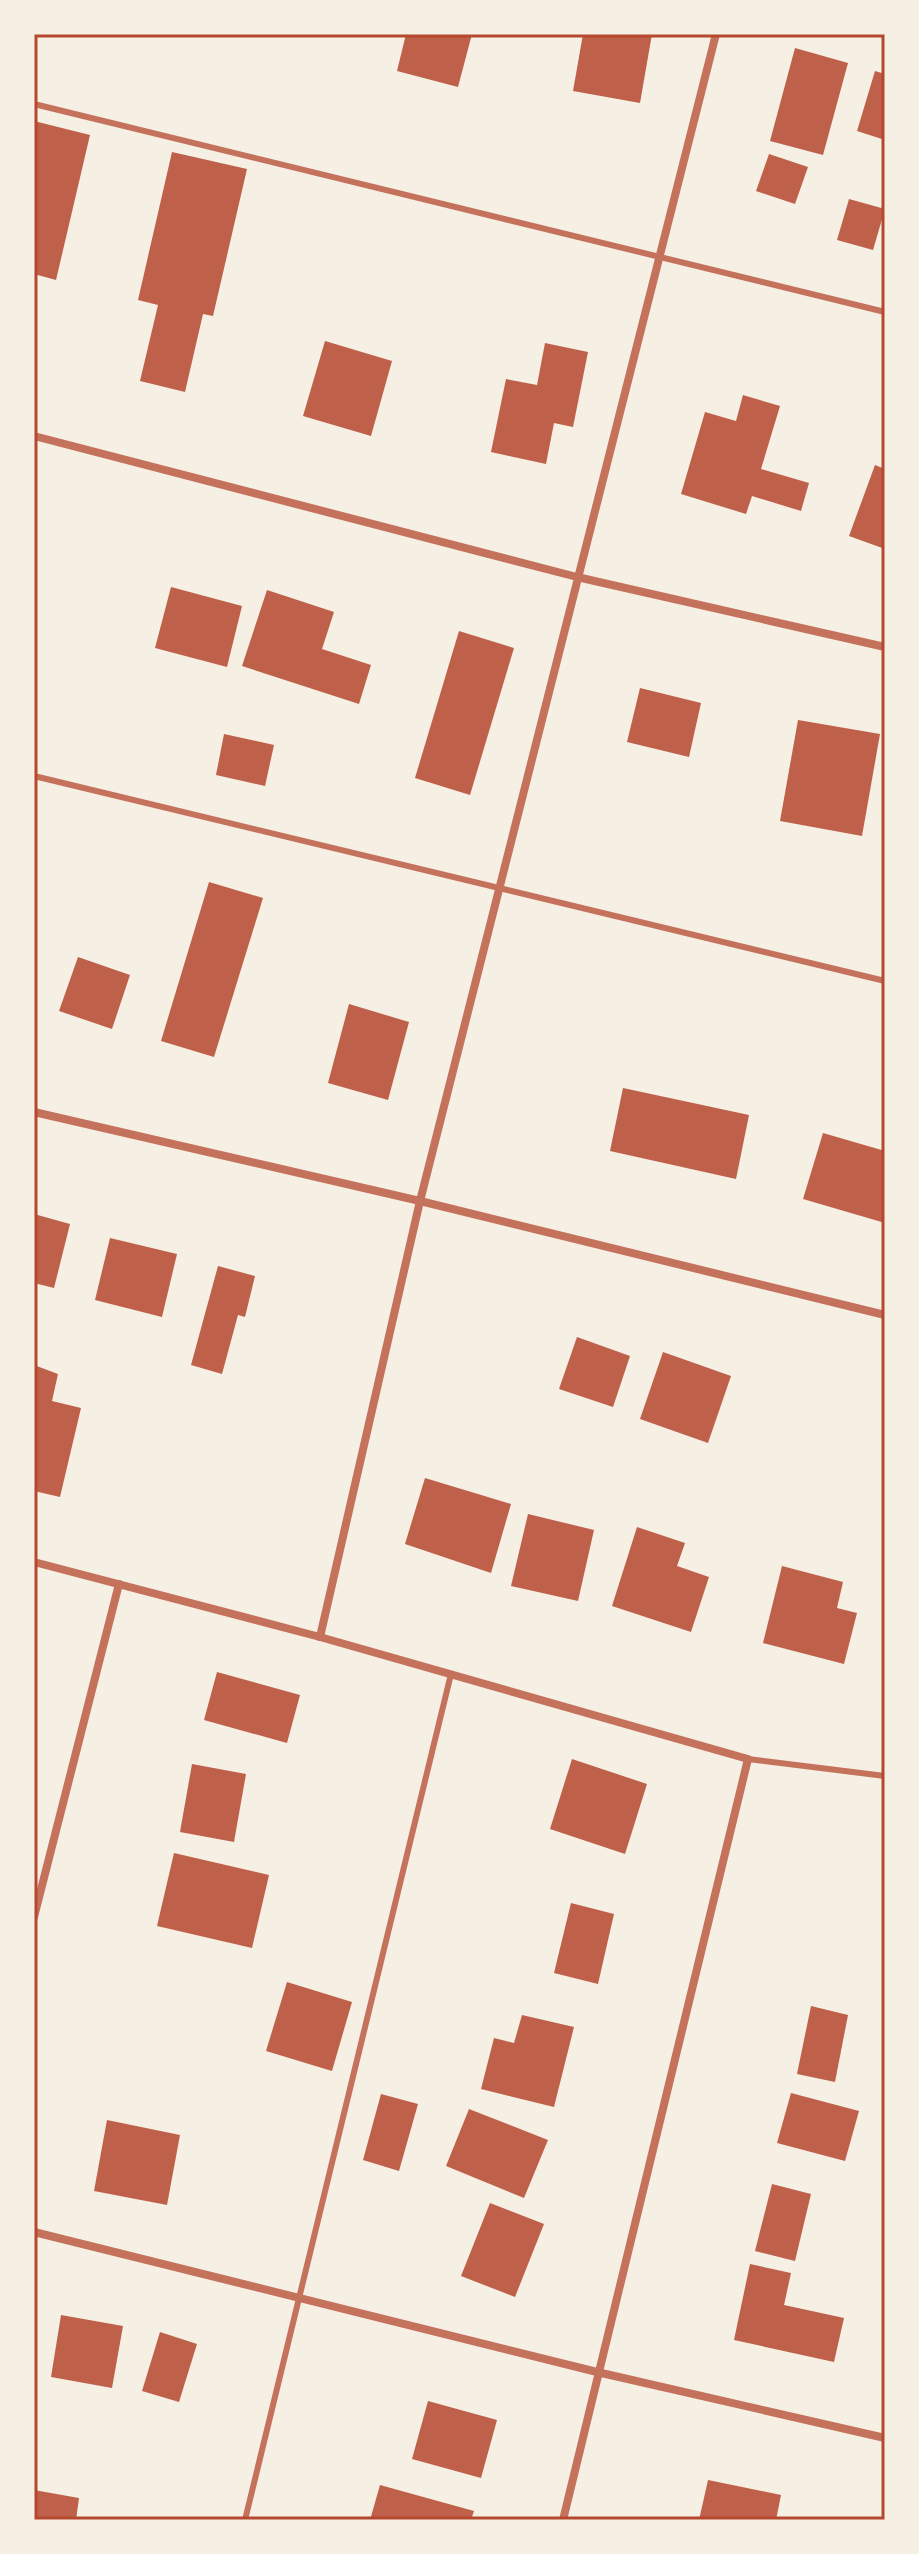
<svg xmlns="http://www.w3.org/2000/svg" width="919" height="2554" font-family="'IBM Plex Sans',sans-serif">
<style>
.building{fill:#bf614a}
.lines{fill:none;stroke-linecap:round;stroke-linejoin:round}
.service{stroke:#c5725c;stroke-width:6}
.minor{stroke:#c5725c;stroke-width:8}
.neatline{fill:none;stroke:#b5482f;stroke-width:3}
</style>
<rect width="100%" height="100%" fill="#f6efe4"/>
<g class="building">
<polygon points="406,34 472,34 458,87 397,71"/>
<polygon points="583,34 652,34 640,103 573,91"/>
<polygon points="795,48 848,63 823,155 770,141"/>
<polygon points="875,71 885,74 885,140 857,131"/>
<polygon points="34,121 90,135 56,280 34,274"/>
<polygon points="172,152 247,169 213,316 203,314 185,392 140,381 158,305 138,300"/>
<polygon points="769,154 808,167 795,204 756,191"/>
<polygon points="849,199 885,209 873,250 837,240"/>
<polygon points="325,341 392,361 371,436 303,416"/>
<polygon points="545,343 588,352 573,427 554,423 546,464 491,452 506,379 537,385"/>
<polygon points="743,395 780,406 761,469 809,483 801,511 752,496 746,514 681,494 705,412 736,421"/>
<polygon points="875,465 885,469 885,549 849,536"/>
<polygon points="171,587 242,606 227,667 155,648"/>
<polygon points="267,590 334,612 322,649 371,665 359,704 242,666"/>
<polygon points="459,631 514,648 470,795 415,778"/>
<polygon points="640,688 701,703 689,757 627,742"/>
<polygon points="798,720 880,734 862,836 780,821"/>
<polygon points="224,734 274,745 265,786 216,775"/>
<polygon points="209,882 263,898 214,1057 161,1041"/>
<polygon points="78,957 130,975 112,1029 59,1011"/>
<polygon points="349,1004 409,1022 388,1100 328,1083"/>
<polygon points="623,1088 749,1115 736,1179 610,1151"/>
<polygon points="823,1133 885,1151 885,1223 803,1199"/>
<polygon points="34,1214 70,1224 54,1288 34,1283"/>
<polygon points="110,1238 177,1254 162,1317 95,1300"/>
<polygon points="218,1266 255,1276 245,1317 238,1315 222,1374 191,1365"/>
<polygon points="577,1337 630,1356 613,1407 559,1389"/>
<polygon points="663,1352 731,1376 708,1443 640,1419"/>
<polygon points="34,1365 58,1374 52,1401 81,1408 60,1497 34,1491"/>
<polygon points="425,1478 511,1504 491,1573 405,1544"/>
<polygon points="528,1514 594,1530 578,1601 511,1586"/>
<polygon points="637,1527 685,1543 677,1566 709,1577 691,1632 612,1606"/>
<polygon points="782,1566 843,1582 837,1608 857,1613 844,1664 763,1643"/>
<polygon points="217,1672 300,1695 287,1743 204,1720"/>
<polygon points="572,1759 647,1784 625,1854 550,1829"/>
<polygon points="192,1764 246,1774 234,1842 180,1832"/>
<polygon points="174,1853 269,1875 252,1948 157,1926"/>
<polygon points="571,1903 614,1914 598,1984 554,1973"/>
<polygon points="287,1982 352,2002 332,2071 266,2051"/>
<polygon points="811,2006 848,2015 835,2082 797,2074"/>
<polygon points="522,2015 574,2027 554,2107 481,2089 494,2038 514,2043"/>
<polygon points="791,2093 859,2111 845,2161 777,2143"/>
<polygon points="381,2094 418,2104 399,2171 363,2160"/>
<polygon points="469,2109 548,2140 524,2198 446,2166"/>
<polygon points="107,2120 180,2135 167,2205 94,2191"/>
<polygon points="772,2184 811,2194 795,2261 755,2251"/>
<polygon points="490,2203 544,2224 515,2297 461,2276"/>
<polygon points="750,2264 791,2273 784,2305 844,2318 834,2362 734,2340"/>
<polygon points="61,2315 123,2326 112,2388 51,2377"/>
<polygon points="160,2332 197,2344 179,2402 142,2391"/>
<polygon points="428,2401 497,2420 481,2478 412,2459"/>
<polygon points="708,2480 781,2495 776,2520 699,2520"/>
<polygon points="380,2485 474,2511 471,2520 370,2520"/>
<polygon points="34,2490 79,2498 76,2520 34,2520"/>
</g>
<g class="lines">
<g class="service">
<polyline points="34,104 885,312"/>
<polyline points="34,776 885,981"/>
<polyline points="748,1759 885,1776"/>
<polyline points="245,2520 451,1674"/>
</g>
<g class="minor">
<polyline points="34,436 577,577 885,647"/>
<polyline points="34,1112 420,1201 885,1315"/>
<polyline points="34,1562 320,1637 748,1759 563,2520"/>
<polyline points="320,1637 420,1201 716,34"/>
<polyline points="34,1917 119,1584"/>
<polyline points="34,2232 597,2372 885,2438"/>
</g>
</g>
<rect width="919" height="2554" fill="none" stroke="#f6efe4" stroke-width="72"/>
<rect x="36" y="36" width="847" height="2482" class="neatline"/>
</svg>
